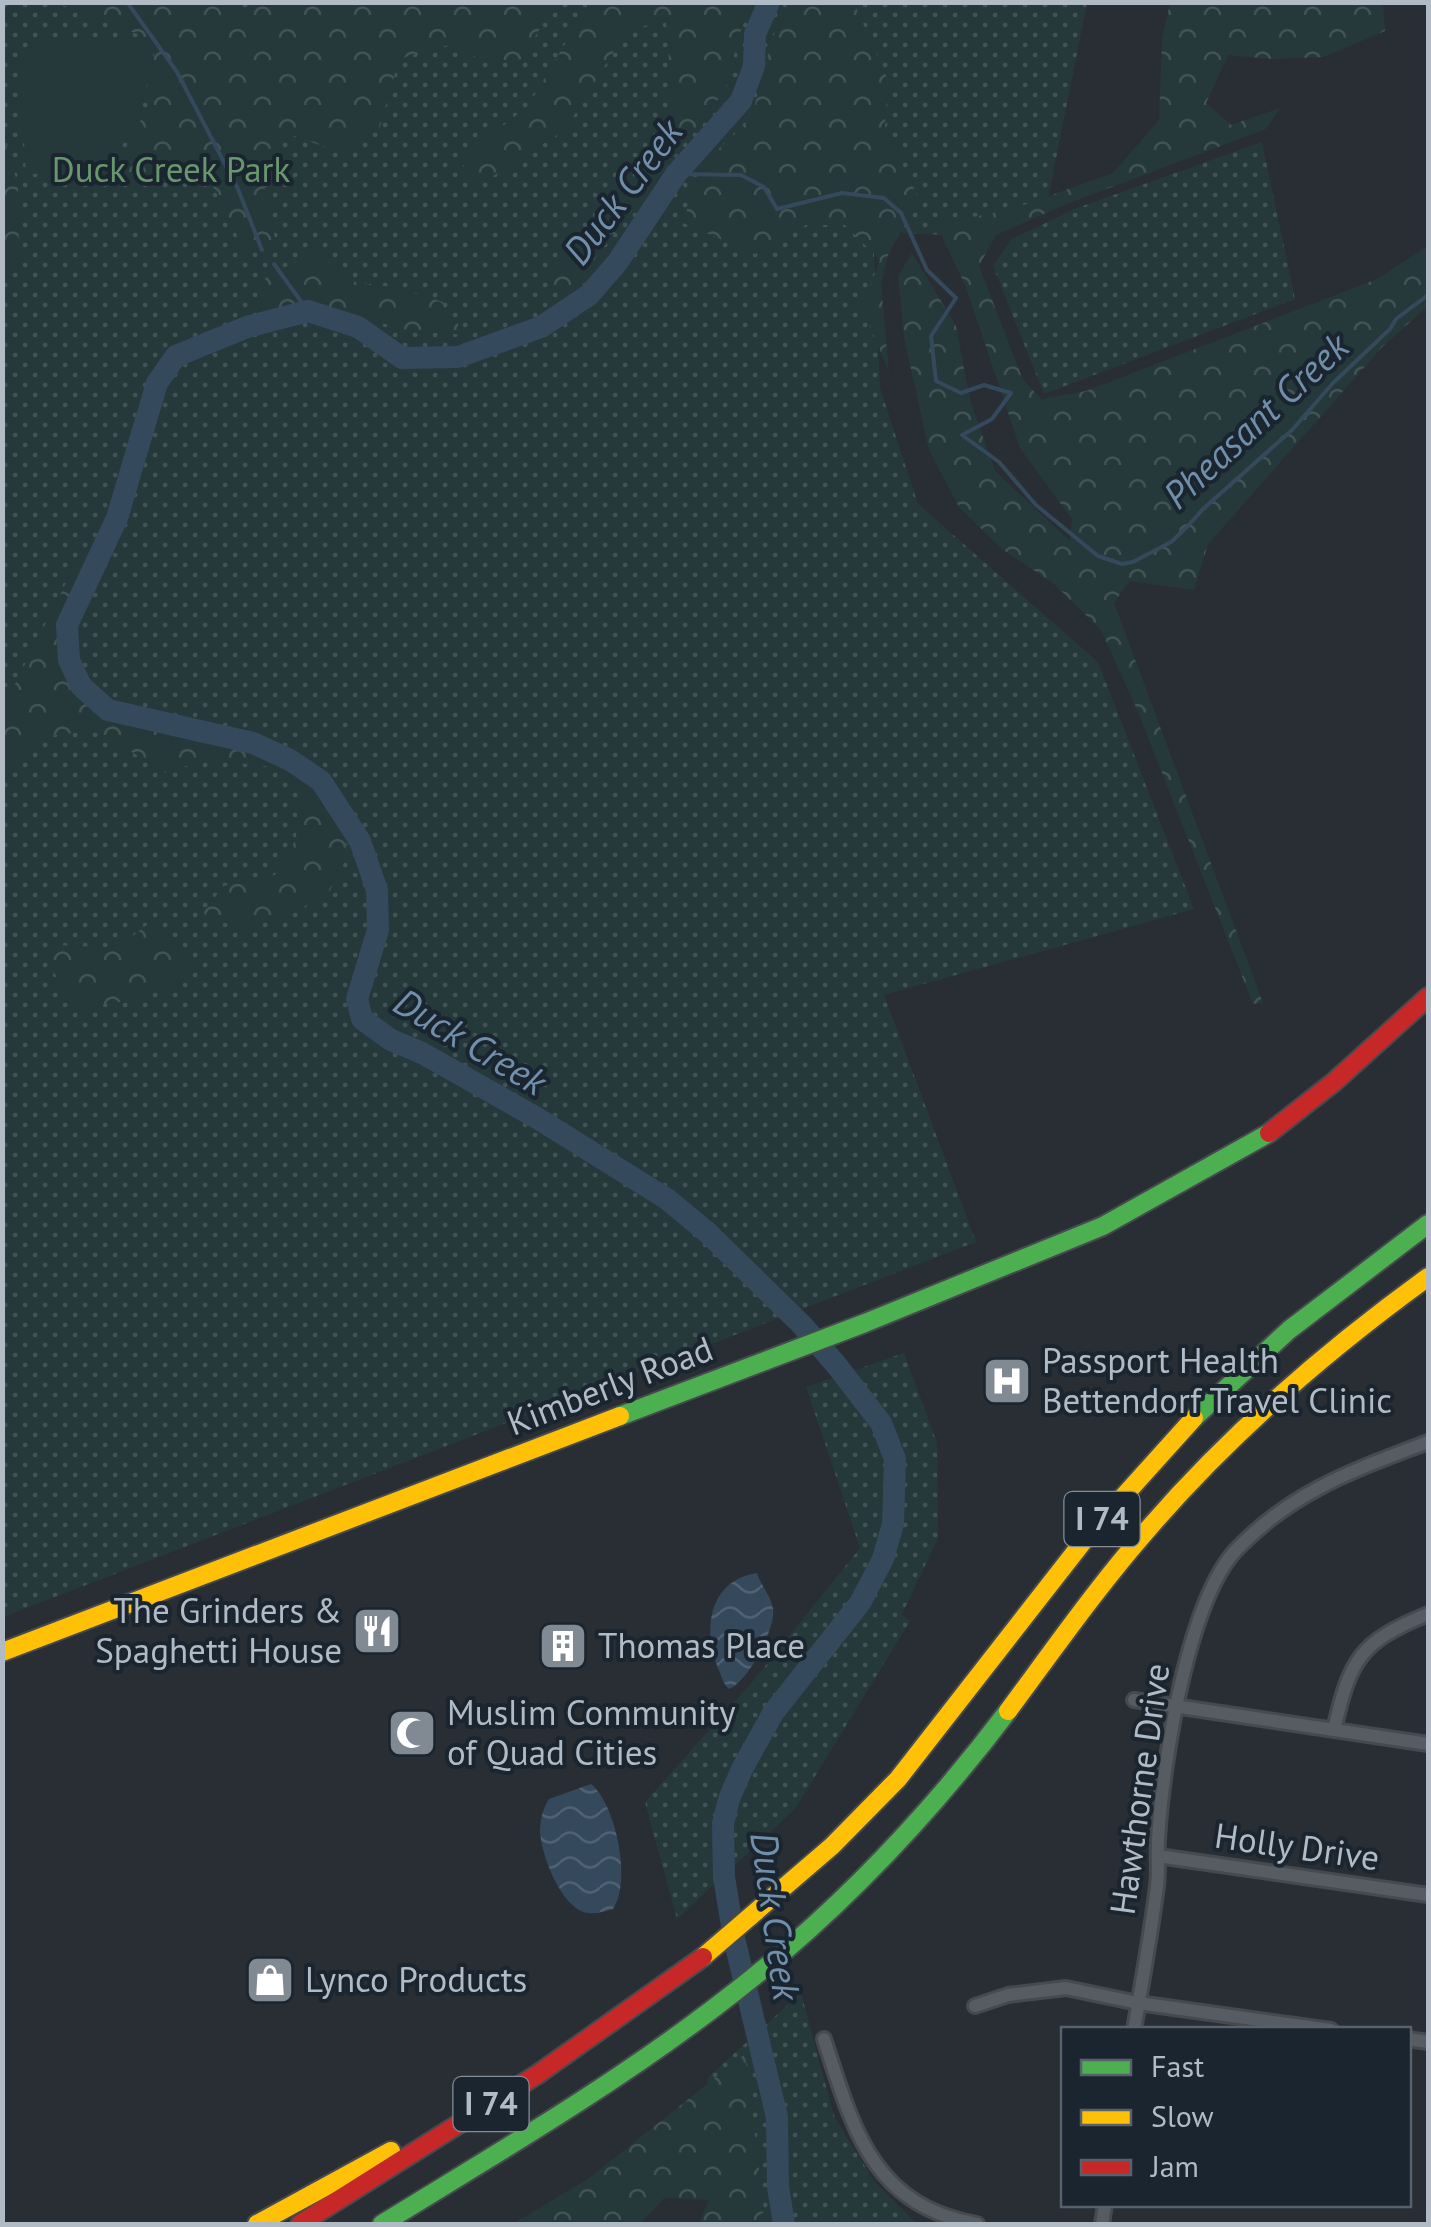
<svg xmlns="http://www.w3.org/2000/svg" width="1431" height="2227" font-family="'PT Sans',sans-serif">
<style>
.grass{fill:url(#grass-dots)}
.forest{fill:url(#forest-crowns)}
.pitch{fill:#25383a}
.water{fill:url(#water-waves)}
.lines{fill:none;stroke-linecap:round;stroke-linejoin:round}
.stream{stroke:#35495d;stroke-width:4}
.river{stroke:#35495d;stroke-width:22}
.street-casing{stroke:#464a4f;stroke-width:18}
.fast-casing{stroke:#464a4f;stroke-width:22}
.slow-casing{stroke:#464a4f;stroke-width:22}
.jam-casing{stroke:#464a4f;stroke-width:22}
.street{stroke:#575c63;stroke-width:12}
.fast{stroke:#4caf50;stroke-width:18}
.slow{stroke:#ffc107;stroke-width:18}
.jam{stroke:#c62828;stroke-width:18}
.labels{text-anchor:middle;stroke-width:8;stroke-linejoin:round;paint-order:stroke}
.shield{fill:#1b252f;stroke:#848e99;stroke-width:2.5}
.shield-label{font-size:32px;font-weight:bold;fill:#b1bbc6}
.park-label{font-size:35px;fill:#68976e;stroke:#1b252f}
.poi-label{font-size:35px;fill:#b1bbc6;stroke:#1b252f;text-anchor:start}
.street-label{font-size:35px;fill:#b1bbc6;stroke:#1b252f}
.water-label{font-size:38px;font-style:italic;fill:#718faa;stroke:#1b252f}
</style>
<defs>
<pattern id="grass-dots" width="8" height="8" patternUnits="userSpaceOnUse" patternTransform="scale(2.5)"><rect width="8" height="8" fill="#25383a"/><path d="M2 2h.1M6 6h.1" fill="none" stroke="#425355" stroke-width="1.8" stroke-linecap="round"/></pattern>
<pattern id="forest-crowns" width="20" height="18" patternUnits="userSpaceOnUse" patternTransform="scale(2.5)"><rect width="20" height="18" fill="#25383a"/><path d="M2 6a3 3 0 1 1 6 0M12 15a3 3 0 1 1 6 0" fill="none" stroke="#425355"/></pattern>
<pattern id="water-waves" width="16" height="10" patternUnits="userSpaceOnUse" patternTransform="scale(2.5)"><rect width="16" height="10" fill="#35495d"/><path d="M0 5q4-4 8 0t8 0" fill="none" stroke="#506173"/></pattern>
</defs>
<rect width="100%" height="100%" fill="#282e34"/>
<g class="grass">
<polygon points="3,3 1087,3 1046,209 979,237 873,231 880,388 918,504 1098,662 1194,909 884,995 976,1242 3,1617"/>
<polygon points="1262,142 1295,299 1044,394 993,266 1012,239 1077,208"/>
<polygon points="904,1353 937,1443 938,1538 902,1614 910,1621 795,1809 677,1919 645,1802 754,1680 860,1548 806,1387"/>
<polygon points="801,1993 834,2116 874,2181 917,2224 755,2224 707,2078"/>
</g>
<g class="forest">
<polygon points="267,2 555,3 522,59 490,65 452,44 399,59 379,130 340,152 294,136 258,155 277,248 246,253 199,158 176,172 121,172 128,141 149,107 154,52 140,35 57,3 227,3 239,14"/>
<polygon points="589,3 752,3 739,35 726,89 567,295 542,277 614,208 673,116 666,21 627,30 565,130 477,186 460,160 528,106"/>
<polygon points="788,3 854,3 888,80 885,128 919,199 888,255 881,284 889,372 862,307 880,260 845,225 806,225 755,254 683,223 700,166 751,119 772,39"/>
<polygon points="1170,3 1383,3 1385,31 1323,57 1273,59 1228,55 1206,103 1231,125 1280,108 1266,129 1069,203 996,235 979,266 1023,380 1041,399 1086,391 1377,279 1428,246 1428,306 1382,347 1208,544 1194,590 1129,581 1114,603 1263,1003 1253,1004 1138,712 1101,630 1054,584 1002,549 959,507 929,450 904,338 898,276 912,253 956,326 970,400 995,471 1070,541 1072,519 1020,448 966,287 936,224 1010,210 1113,173 1159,120 1162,39"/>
<polygon points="2,132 18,185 19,260 3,276"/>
<polygon points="318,251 349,281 398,288 443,302 465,335 411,331 323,307 251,309 266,277"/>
<polygon points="99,545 57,640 63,672 86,705 131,724 273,757 323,797 350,852 326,898 243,930 202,913 224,886 275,875 296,839 298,789 272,767 207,759 166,773 96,730 35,738 7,769 3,768 3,708 79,557"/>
<polygon points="148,924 192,965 170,988 131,1000 75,1009 47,960 57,945 117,948"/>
<polygon points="745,2054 764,2211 755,2224 699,2224 709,2200 664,2198 640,2224 513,2224 588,2179"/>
</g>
<path class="pitch" d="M 150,37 C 150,129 124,174 26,174 L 19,59 L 34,43 Z"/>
<g class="water">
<path d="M 757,1573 C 761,1586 771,1596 773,1609 C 776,1628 748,1682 729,1689 C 722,1682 722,1677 718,1668 C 702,1630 709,1580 757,1573 Z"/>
<path d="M 591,1784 C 616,1804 632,1882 613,1909 C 606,1911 597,1914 589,1913 C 562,1911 540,1853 540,1829 C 541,1817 543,1809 549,1799 Z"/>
</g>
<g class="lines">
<g class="stream">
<polyline points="127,2 177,72 238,189 262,250"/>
<polyline points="676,174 741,175 764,187 777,209 842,193 884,198 901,213 927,270 956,298 931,336 936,381 961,393 984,385 1011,393 992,419 962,435 999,462 1036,505 1098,556 1122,564 1133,562 1171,542 1187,527 1203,509 1292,430 1333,383 1390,329 1396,319 1428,295"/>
<polyline points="274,264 308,311"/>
</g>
<polyline class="river" points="769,2 755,34 754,66 741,101 676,174 617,263 589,295 541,327 458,357 402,358 358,327 308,311 247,327 176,356 157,383 117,518 67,625 69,660 81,686 108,710 253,743 290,760 321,781 360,841 377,890 378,930 357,999 362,1019 391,1040 422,1053 537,1118 667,1199 708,1233 802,1325 838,1367 881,1423 895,1459 893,1524 883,1559 860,1603 773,1713 742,1769 729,1799 723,1824 724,1877 734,1938 777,2117 778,2187 784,2224"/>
<g class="street-casing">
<g id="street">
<polyline points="1134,1700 1428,1744"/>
<path d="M 1334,1730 C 1350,1659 1360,1642 1428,1614"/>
<polyline points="1158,1856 1428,1895"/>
<polyline points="975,2006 1008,1995 1066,1988 1138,2003 1331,2030"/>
<path d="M 1134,2030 C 1142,1982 1151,1934 1157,1886 C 1159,1871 1157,1855 1158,1840 C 1162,1768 1187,1601 1237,1549 C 1294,1490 1355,1470 1428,1442"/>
<path d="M 824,2039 C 853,2128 872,2206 977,2224"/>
<polyline points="1408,2039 1428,2042"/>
<polyline points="1102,2224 1105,2204"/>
</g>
</g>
<g class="fast-casing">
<g id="fast">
<polyline points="620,1416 865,1323 1103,1226 1269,1133"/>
<polyline points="1194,1418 1289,1330 1428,1224"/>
<path d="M 382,2224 C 494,2155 609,2088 714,2008 C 826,1924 924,1822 1008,1711"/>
</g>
</g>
<g class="slow-casing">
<g id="slow">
<polyline points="2,1652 620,1416"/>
<path d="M 1008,1711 C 1054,1649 1098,1586 1149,1528 C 1231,1433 1326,1351 1428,1277"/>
<polyline points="703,1957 832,1846 898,1779 1086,1538 1194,1418"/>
<polyline points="257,2224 391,2151"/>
</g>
</g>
<g class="jam-casing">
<g id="jam">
<polyline points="1269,1133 1334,1082 1428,997"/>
<polyline points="300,2224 538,2074 703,1957"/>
</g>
</g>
<use href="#street" class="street"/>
<use href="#fast" class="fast"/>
<use href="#slow" class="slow"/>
<use href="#jam" class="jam"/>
</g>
<defs>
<g id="hospital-square" transform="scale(2.5)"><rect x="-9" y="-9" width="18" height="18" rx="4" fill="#818a93" stroke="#1b252f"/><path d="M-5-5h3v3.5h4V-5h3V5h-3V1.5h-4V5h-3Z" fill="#fff"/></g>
<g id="restaurant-square" transform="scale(2.5)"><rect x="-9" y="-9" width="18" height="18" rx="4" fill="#818a93" stroke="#1b252f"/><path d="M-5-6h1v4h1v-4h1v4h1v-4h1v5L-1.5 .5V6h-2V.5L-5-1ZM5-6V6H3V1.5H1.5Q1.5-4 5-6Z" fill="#fff"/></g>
<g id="building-square" transform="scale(2.5)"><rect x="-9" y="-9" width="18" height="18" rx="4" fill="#818a93" stroke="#1b252f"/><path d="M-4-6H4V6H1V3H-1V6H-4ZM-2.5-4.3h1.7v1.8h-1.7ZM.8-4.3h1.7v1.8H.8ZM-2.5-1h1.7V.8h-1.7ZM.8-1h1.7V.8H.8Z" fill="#fff"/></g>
<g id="mosque-square" transform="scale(2.5)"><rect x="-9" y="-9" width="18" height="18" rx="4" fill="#818a93" stroke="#1b252f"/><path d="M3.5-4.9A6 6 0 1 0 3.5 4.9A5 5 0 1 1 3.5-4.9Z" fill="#fff"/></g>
<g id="shop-square" transform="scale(2.5)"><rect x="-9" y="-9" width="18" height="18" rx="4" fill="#818a93" stroke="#1b252f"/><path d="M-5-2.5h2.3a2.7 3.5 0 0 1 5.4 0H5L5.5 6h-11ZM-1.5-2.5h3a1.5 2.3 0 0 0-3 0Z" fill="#fff"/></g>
</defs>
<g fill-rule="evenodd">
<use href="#hospital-square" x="1007" y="1381"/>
<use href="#restaurant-square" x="377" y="1631"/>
<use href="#building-square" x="563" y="1646"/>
<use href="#mosque-square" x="412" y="1733"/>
<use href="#shop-square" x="270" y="1980"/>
</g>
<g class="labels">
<g class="shield">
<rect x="1064.5" y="1492" width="75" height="54" rx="8"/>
<rect x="453.5" y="2077" width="75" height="54" rx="8"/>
</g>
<g class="shield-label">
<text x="1102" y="1530">I 74</text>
<text x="491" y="2115">I 74</text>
</g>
<g class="park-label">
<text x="171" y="182">Duck Creek Park</text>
</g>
<g class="poi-label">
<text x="1042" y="1373">Passport Health<tspan x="1042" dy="40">Bettendorf Travel Clinic</tspan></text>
<text x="342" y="1623" text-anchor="end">The Grinders &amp;<tspan x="342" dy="40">Spaghetti House</tspan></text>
<text x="598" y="1658">Thomas Place</text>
<text x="447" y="1725">Muslim Community<tspan x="447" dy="40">of Quad Cities</tspan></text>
<text x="305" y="1992">Lynco Products</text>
</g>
<g class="street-label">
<text transform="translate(610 1386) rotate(-21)" y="12">Kimberly Road</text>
<text transform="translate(1140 1789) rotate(-82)" y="12">Hawthorne Drive</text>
<text transform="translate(1297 1847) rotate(8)" y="12">Holly Drive</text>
</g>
<g class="water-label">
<text transform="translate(623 192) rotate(-53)" y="13">Duck Creek</text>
<text transform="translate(1256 421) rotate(-43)" y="13">Pheasant Creek</text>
<text transform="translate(470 1042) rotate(31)" y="13">Duck Creek</text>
<text transform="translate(775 1916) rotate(82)" y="13">Duck Creek</text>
</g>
</g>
<rect width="1431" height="2227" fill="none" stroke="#b1bbc6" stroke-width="10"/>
<rect x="1061" y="2027" width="350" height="180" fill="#1b252f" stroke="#57616b" stroke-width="2.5"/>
<rect x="1081" y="2060" width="50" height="15" fill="#4caf50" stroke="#57616b" stroke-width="2.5"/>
<text x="1151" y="2077" font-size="30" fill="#b1bbc6">Fast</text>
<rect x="1081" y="2110" width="50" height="15" fill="#ffc107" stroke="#57616b" stroke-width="2.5"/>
<text x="1151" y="2127" font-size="30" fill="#b1bbc6">Slow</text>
<rect x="1081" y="2160" width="50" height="15" fill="#c62828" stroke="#57616b" stroke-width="2.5"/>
<text x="1151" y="2177" font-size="30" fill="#b1bbc6">Jam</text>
</svg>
